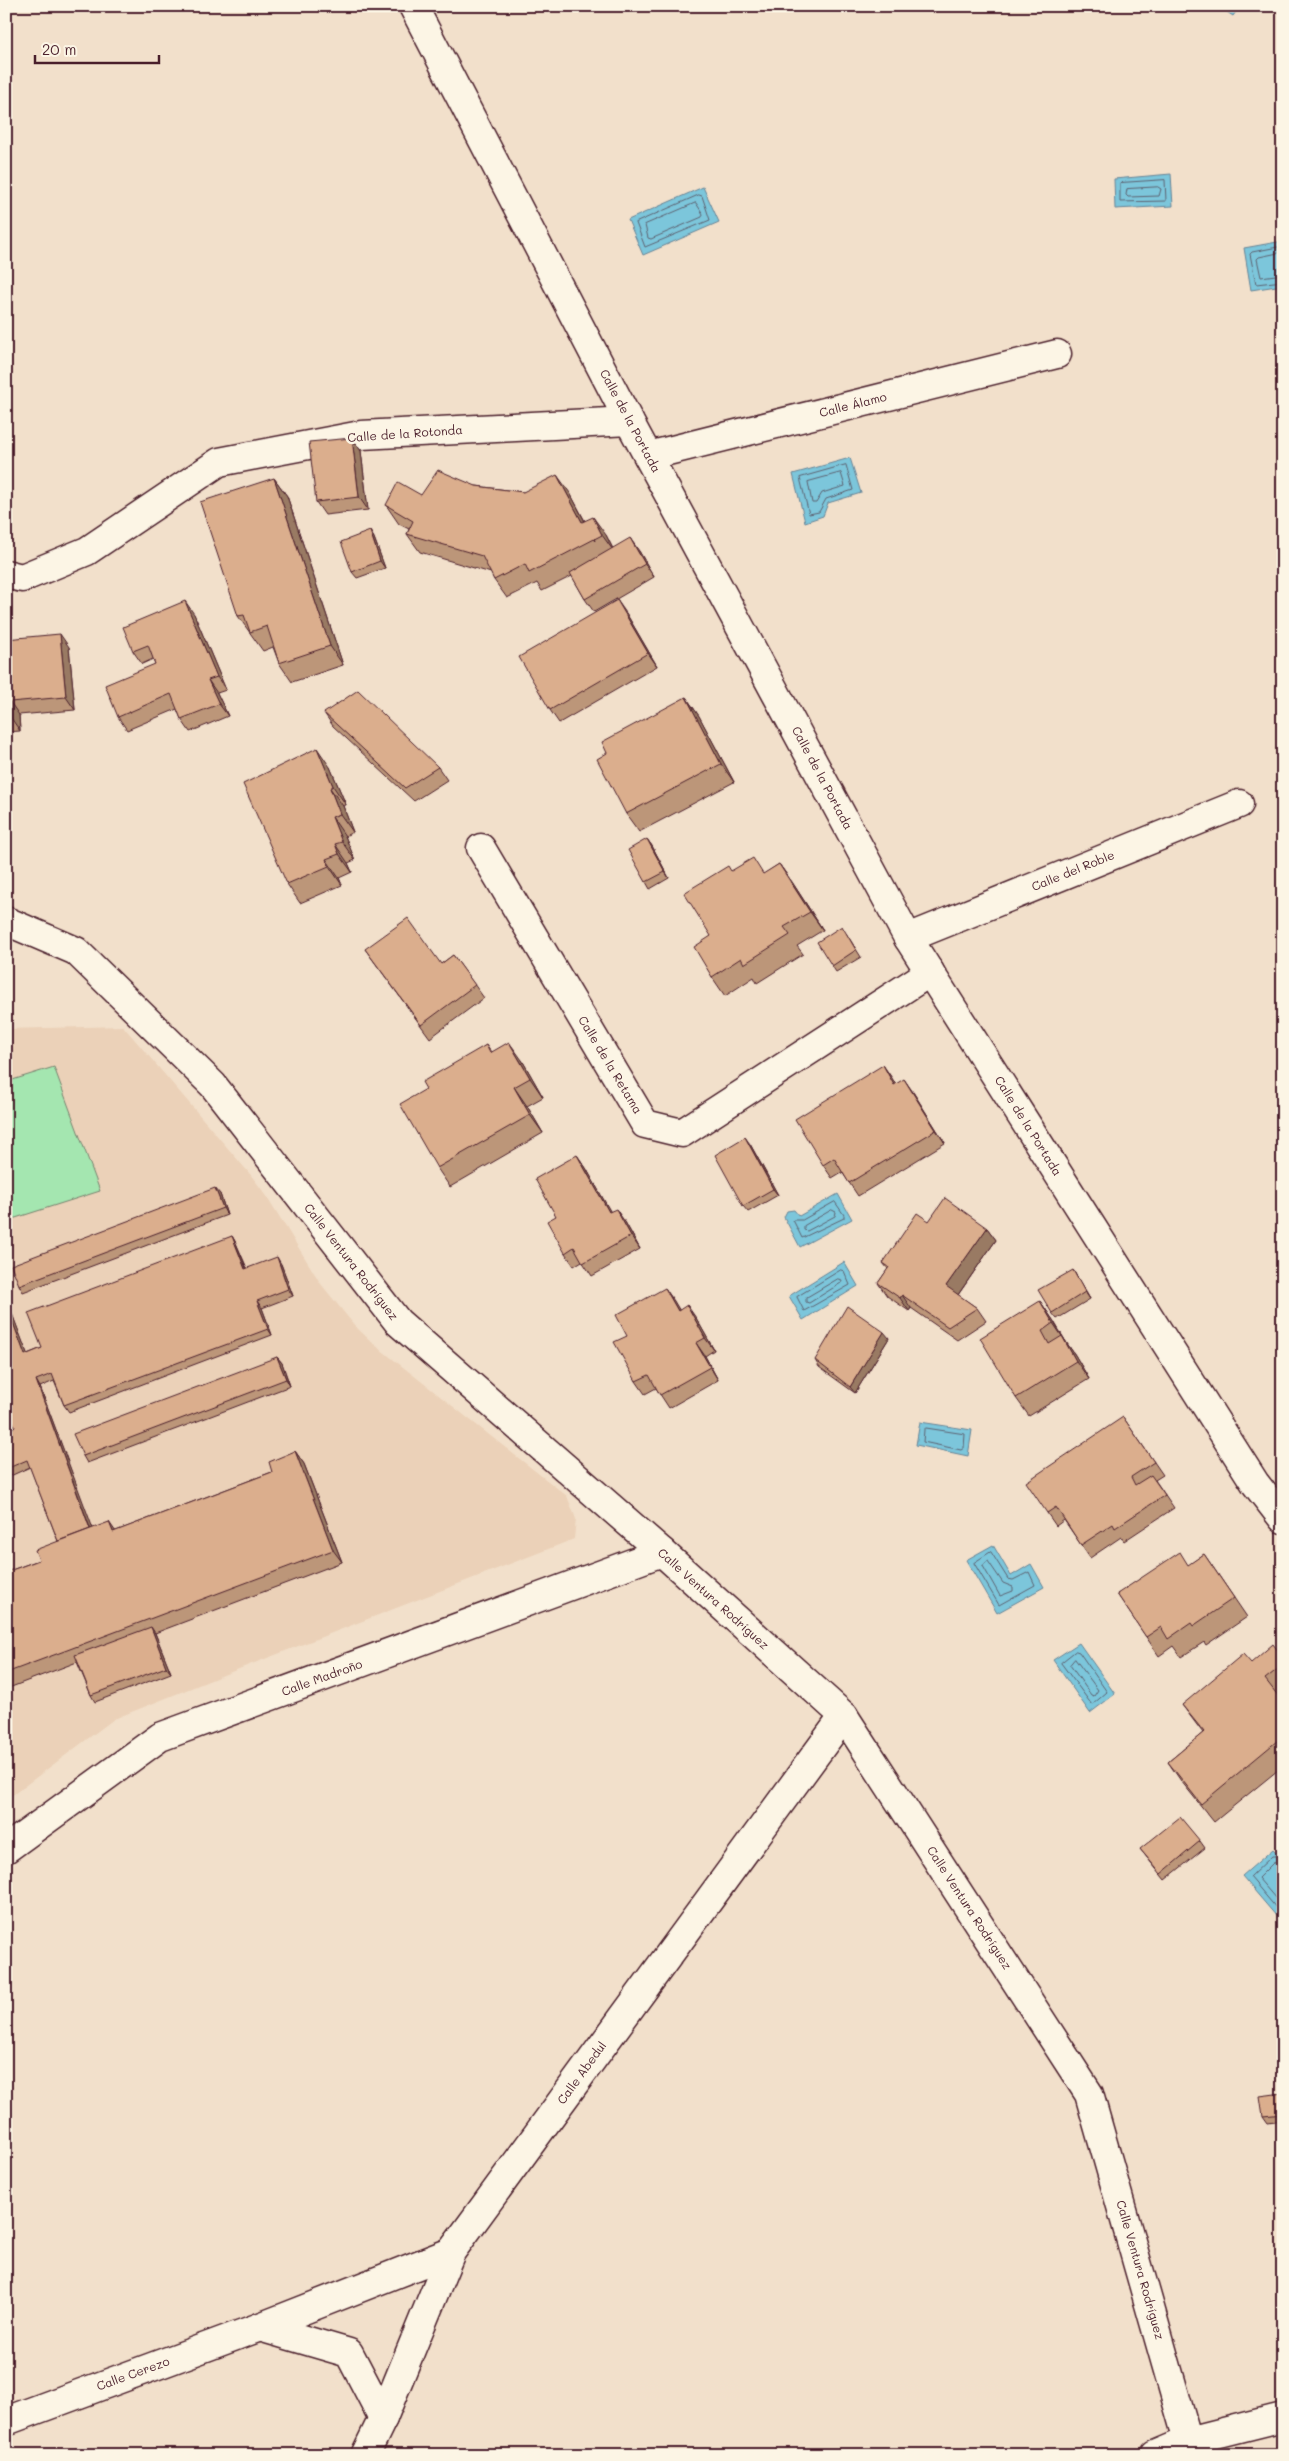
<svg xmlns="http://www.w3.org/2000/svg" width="1289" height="2461" font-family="Mali,sans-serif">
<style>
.built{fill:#ebd1b8}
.green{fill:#a4e6b0;stroke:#77826e}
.water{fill:#7bc6db;stroke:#678395}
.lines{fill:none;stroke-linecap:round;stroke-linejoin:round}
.shore{stroke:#5e6271;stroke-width:1}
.street-casing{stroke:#4a1f2b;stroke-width:31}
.street{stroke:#fcf5e5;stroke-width:28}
.wall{fill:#bc9679;stroke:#4a1f2b}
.shaded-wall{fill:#997a63;stroke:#4a1f2b}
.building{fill:#dbae8d;stroke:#4a1f2b}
.labels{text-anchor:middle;stroke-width:5;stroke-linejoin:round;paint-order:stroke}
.street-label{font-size:12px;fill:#4a1f2b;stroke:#fcf5e5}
</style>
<rect width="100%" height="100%" fill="#f2e0cb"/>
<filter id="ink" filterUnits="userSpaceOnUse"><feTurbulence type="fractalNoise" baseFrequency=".02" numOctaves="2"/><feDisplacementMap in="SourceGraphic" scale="10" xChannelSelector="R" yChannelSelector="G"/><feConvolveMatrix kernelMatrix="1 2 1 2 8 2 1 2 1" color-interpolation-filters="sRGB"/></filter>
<g filter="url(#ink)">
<polygon class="built" points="123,1026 250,1174 266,1195 321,1284 355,1326 375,1345 567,1496 576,1519 574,1539 231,1672 114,1719 6,1800 6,1029"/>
<polygon class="green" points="54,1067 100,1191 6,1221 6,1082"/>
<g class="water">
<polygon points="1218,6 1240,6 1233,16"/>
<polygon points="1171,174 1173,206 1115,209 1114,179"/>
<polygon points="703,187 719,222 643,255 628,220"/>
<polygon points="1283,241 1283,285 1251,290 1244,248"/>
<polygon points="850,458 861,493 828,503 823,516 805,522 793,474"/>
<polygon points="838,1194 852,1219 800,1247 784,1217 787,1211 794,1210 799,1216"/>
<polygon points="844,1262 858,1286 803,1320 789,1296"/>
<polygon points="920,1422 972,1430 968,1456 916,1445"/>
<polygon points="993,1545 1011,1576 1031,1564 1044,1587 997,1613 966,1560"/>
<polygon points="1079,1643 1115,1694 1090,1713 1053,1660"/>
<polygon points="1283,1846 1283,1924 1242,1876 1273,1849 1276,1852"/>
</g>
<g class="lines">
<g class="shore">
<polygon points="1165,180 1166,201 1120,202 1120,183"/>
<polygon points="1158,187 1161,189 1159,196 1128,197 1126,195 1127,189"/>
<polygon points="699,195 702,196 710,220 645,247 636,223"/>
<polygon points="696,203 703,214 702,217 651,239 648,238 645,225"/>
<polyline points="1283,246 1252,252 1250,254 1256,284 1283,281"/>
<polyline points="1283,252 1259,257 1257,259 1261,277 1283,274"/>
<polygon points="846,465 853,490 826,499 819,512 809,514 800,478"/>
<polygon points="841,473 845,486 822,493 816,503 812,503 808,482"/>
<polygon points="835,1202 844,1215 844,1218 802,1238 793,1220 802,1220"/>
<polygon points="832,1210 836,1212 835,1216 807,1231 804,1230 804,1226"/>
<polygon points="841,1270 844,1271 850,1285 804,1311 797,1297"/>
<polygon points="838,1279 842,1280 841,1283 809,1303 806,1302 806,1298"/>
<polygon points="926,1428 965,1434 964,1448 961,1450 923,1442 924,1430"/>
<polygon points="991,1552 1008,1579 1013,1580 1029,1572 1035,1585 999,1605 974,1563"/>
<polygon points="988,1561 1003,1583 1013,1587 1013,1591 1000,1596 983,1566"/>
<polygon points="1076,1651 1079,1652 1107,1692 1092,1705 1061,1663"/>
<polygon points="1075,1659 1098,1690 1094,1696 1091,1695 1070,1665"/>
<polyline points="1283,1853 1278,1856 1272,1856 1250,1877 1283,1916"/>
<polyline points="1283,1861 1273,1863 1258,1878 1283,1907"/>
</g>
<g class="street-casing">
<g id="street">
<polyline points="413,6 629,421 908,938 1255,1483 1283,1519"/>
<polyline points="648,456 1057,354"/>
<polyline points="6,574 22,578 87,551 219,462 361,435 629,421"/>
<polyline points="481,848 645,1124 682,1133 930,972"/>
<polyline points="6,921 76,951 213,1085 398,1322 662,1552 844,1716 1089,2094 1192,2455"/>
<polyline points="908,938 1239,804"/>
<polyline points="6,1849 160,1737 662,1552"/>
<polyline points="260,2327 349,2353 383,2418"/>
<polyline points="6,2421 260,2327 451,2252"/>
<polyline points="365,2455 383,2418 451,2252 844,1716"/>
<polyline points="1155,2455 1188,2441 1283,2417"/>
</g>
</g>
<use href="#street" class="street"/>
</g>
<g class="wall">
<polygon points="352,438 361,451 368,510 325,515 316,502"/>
<polygon points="274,478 287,496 343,665 292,682 279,663 273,647 263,651 238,616"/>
<polygon points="476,486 523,492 570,493 585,521 606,535 613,549 639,551 654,577 594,612 585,599 572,576 542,591 537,583 507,598 494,580 491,573 420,552 407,534 409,529 399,524 386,505 421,495"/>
<polygon points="370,531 374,538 385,568 357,578 352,572"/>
<polygon points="626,613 657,666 559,723 550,710"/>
<polygon points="194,614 226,690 217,693 228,716 190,732 181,719 177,709 127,730 118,717 155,664 153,659 142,664 133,651"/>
<polygon points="6,639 69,647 75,710 19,715 20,731 6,732"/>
<polygon points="686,697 699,716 734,782 639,832 626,814 607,753"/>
<polygon points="324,713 438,767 447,780 414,801 333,726"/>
<polygon points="330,767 346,805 343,806 353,832 345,836 355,860 348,863 352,872 339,878 342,885 300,903 287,884"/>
<polygon points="647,839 652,846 669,878 650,889 646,882"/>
<polygon points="779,864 792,882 823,930 797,946 803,954 757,983 754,977 725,996 712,977 711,936 731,871 764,874"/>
<polygon points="846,933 861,957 836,972 832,966"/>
<polygon points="365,949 441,964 453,955 484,998 430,1038"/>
<polygon points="486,1045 491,1052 522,1060 543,1097 527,1106 543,1133 450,1187 437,1168 426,1089"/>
<polygon points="883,1065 895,1084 913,1092 945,1143 858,1196 842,1172 832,1178 823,1165"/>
<polygon points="750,1144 778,1195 748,1212 743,1206"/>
<polygon points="577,1155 586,1168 610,1212 625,1222 640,1249 592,1276 582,1261 574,1266 565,1253 556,1216"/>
<polygon points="220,1194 227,1215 23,1292 19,1285"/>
<polygon points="929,1221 987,1228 996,1240 958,1295 977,1308 986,1321 957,1340 911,1308 909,1311 887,1296 878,1283 888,1269 883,1263"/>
<polygon points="232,1236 236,1243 247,1268 281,1264 293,1296 262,1308 272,1335 69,1412 64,1405 54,1381 40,1387 92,1528 116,1531 272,1472 295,1451 304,1464 342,1562 155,1633 171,1673 95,1702 91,1695 77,1662 6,1689 6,1572 39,1560 58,1541 30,1467 6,1478 6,1430 15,1427 6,1298 27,1354 42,1348"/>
<polygon points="1073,1270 1090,1299 1057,1319 1052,1313"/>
<polygon points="665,1288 679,1310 696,1318 714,1350 705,1356 718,1380 669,1408 656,1388 645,1394 636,1381 627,1336"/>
<polygon points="1040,1301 1053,1320 1066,1342 1075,1355 1089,1379 1029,1416 1016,1398"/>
<polygon points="889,1338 855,1393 819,1367 815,1360"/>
<polygon points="277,1357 282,1363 290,1386 87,1463 83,1456"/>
<polygon points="1123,1417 1163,1475 1155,1480 1174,1508 1124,1541 1121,1537 1090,1558 1064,1520 1056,1526 1047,1513"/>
<polygon points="1204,1554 1247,1617 1206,1645 1204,1642 1181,1657 1173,1646 1159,1656 1117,1594 1189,1565"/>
<polygon points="1283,1657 1283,1694 1279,1697 1283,1702 1283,1766 1214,1822 1181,1781 1168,1762 1203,1733 1182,1705 1251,1663"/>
<polygon points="1200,1841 1205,1848 1165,1880 1140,1849"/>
<polygon points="1283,2093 1283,2121 1268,2123 1263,2116"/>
</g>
<g class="shaded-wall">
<polygon points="352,438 361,451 368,510 359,497"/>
<polygon points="557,475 570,493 595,541 582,522"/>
<polygon points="274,478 287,496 343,665 330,646"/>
<polygon points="593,517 606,535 615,553 602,535"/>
<polygon points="370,531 374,538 385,568 380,561"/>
<polygon points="630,538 639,551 654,577 645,564"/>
<polygon points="617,600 626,613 657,666 648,653"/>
<polygon points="185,601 194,614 226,690 217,677"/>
<polygon points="60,634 69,647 75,710 66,697"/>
<polygon points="208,680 217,693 228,716 219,704"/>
<polygon points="686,697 699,716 734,782 721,764"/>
<polygon points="10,702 19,715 20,731 11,718"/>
<polygon points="317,748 330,767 346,805 333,786"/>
<polygon points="330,788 343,806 353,832 340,814"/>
<polygon points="332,817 345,836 355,860 342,842"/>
<polygon points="647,839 652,846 669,878 665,872"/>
<polygon points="335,844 348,863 352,872 339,854"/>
<polygon points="326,859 339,878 342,885 329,866"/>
<polygon points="779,864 792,882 823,930 810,912"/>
<polygon points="509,1042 522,1060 543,1097 530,1078"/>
<polygon points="883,1065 892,1078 903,1098 894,1085"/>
<polygon points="904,1079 913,1092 945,1143 936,1130"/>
<polygon points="514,1087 527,1106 543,1133 530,1115"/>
<polygon points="745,1137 750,1144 778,1195 773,1189"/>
<polygon points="577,1155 586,1168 618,1225 609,1212"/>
<polygon points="215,1188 220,1194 227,1215 223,1208"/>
<polygon points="616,1209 625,1222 640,1249 631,1236"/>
<polygon points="987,1228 996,1240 955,1299 946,1286"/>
<polygon points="232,1236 236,1243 249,1275 245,1269"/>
<polygon points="277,1257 281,1264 293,1296 288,1289"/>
<polygon points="1073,1270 1077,1277 1090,1299 1085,1292"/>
<polygon points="665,1288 674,1301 687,1323 678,1311"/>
<polygon points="902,1295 911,1308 909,1311 900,1298"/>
<polygon points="6,1298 30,1361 25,1355 6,1304"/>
<polygon points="257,1301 262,1308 272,1335 268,1329"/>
<polygon points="1040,1301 1053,1320 1066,1342 1053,1323"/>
<polygon points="687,1305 696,1318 714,1350 705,1338"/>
<polygon points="884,1332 889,1338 855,1393 850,1387"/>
<polygon points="1062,1336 1075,1355 1089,1379 1076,1361"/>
<polygon points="696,1343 705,1356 718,1380 710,1367"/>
<polygon points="277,1357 282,1363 290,1386 286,1379"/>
<polygon points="36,1380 40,1387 98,1542 93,1536"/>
<polygon points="295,1451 304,1464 342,1562 333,1550"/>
<polygon points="109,1522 118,1535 113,1532"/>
<polygon points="151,1627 155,1633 171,1673 166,1667"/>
</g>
<g class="building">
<polygon points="352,438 359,497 316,502 309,442"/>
<polygon points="438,470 476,486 523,492 557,475 582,522 593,517 602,535 529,573 525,564 494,580 482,556 407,534 413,521 386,505 398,482 421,495"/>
<polygon points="274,478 330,646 279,663 267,626 250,632 244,615 238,616 200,502"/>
<polygon points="370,531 380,561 352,572 341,542"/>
<polygon points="630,538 645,564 585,599 570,573"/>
<polygon points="617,600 648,653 550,710 519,657"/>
<polygon points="185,601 217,677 208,680 219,704 181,719 171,694 118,717 105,685 155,664 148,645 133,651 123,627"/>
<polygon points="60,634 66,697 10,702 11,718 6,719 6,639"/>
<polygon points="358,690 438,767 405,788 324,713"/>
<polygon points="686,697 721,764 626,814 597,759 607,753 602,742"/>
<polygon points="317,748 333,786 330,788 340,814 332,817 342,842 335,844 339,854 326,859 329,866 287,884 243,784"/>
<polygon points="647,839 665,872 646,882 628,850"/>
<polygon points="753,858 763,874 779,864 810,912 784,927 790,935 744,964 741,958 712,977 694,947 711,936 684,893 728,866 731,871"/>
<polygon points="408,918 441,964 453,955 475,985 421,1025 365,949"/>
<polygon points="842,926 856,950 832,966 817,942"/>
<polygon points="509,1042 530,1078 514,1087 530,1115 437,1168 400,1104 426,1089 422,1082 486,1045 490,1053"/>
<polygon points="883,1065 894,1085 904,1079 936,1130 849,1183 834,1158 823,1165 795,1119"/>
<polygon points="745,1137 773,1189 743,1206 715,1155"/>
<polygon points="577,1155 609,1212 616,1209 631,1236 583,1263 574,1247 565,1253 547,1221 556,1216 535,1179"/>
<polygon points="215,1188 223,1208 19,1285 11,1265"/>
<polygon points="945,1198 987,1228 946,1286 977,1308 948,1327 902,1295 900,1298 878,1283 889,1267 883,1263 917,1213 929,1221"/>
<polygon points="232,1236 245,1269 277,1257 288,1289 257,1301 268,1329 64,1405 52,1374 36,1380 90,1529 58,1541 27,1460 6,1469 6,1430 15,1427 6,1404 6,1304 25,1355 42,1348 28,1313"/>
<polygon points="1073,1270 1085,1292 1052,1313 1038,1290"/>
<polygon points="665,1288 678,1311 687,1305 705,1338 696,1343 710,1367 660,1395 649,1375 636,1381 614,1342 627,1336 616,1315"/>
<polygon points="1040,1301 1053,1323 1042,1331 1049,1344 1062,1336 1076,1361 1016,1398 980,1338"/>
<polygon points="847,1306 884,1332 850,1387 815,1360"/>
<polygon points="277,1357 286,1379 83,1456 73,1434"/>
<polygon points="1123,1417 1154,1462 1131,1477 1135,1485 1151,1475 1165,1495 1115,1528 1113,1524 1081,1545 1056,1507 1047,1513 1026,1482"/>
<polygon points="295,1451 333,1550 6,1673 6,1572 39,1560 35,1550 109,1522 113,1532 272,1472 269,1462"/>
<polygon points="1180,1552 1188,1565 1204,1554 1234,1598 1193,1626 1191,1623 1168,1639 1161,1627 1146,1637 1117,1594"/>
<polygon points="151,1627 166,1667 91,1695 75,1655"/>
<polygon points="1273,1644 1283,1657 1283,1665 1265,1679 1283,1702 1283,1736 1201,1804 1168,1762 1204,1732 1182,1705 1243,1654 1251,1663"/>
<polygon points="1180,1817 1200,1841 1161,1874 1140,1849"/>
<polygon points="1283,2093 1283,2114 1263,2116 1260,2096"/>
</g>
</g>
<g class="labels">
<g class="street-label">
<text transform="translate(853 405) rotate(-14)" y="4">Calle Álamo</text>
<text transform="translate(630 421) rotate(62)" y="4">Calle de la Portada</text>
<text transform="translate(405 434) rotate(-4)" y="4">Calle de la Rotonda</text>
<text transform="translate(822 778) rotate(62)" y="4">Calle de la Portada</text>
<text transform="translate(1073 871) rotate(-22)" y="4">Calle del Roble</text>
<text transform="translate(610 1065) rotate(59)" y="4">Calle de la Retama</text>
<text transform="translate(1028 1126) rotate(58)" y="4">Calle de la Portada</text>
<text transform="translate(351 1262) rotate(52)" y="4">Calle Ventura Rodríguez</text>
<text transform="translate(713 1599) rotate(42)" y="4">Calle Ventura Rodríguez</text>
<text transform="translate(322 1678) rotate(-20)" y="4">Calle Madroño</text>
<text transform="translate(969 1908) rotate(57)" y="4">Calle Ventura Rodríguez</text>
<text transform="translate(582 2073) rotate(-54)" y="4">Calle Abedul</text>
<text transform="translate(1140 2270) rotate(74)" y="4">Calle Ventura Rodríguez</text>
<text transform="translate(133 2374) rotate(-20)" y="4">Calle Cerezo</text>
</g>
</g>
<rect width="1289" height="2461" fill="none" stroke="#fcf5e5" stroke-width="25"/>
<rect x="12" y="12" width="1264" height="2436" fill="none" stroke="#4a1f2b" stroke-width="2" filter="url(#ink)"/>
<path d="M35 55v8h124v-8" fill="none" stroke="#4a1f2b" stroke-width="2.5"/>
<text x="42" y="55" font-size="15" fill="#4a1f2b" stroke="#fcf5e5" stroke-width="4" paint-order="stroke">20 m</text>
</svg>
